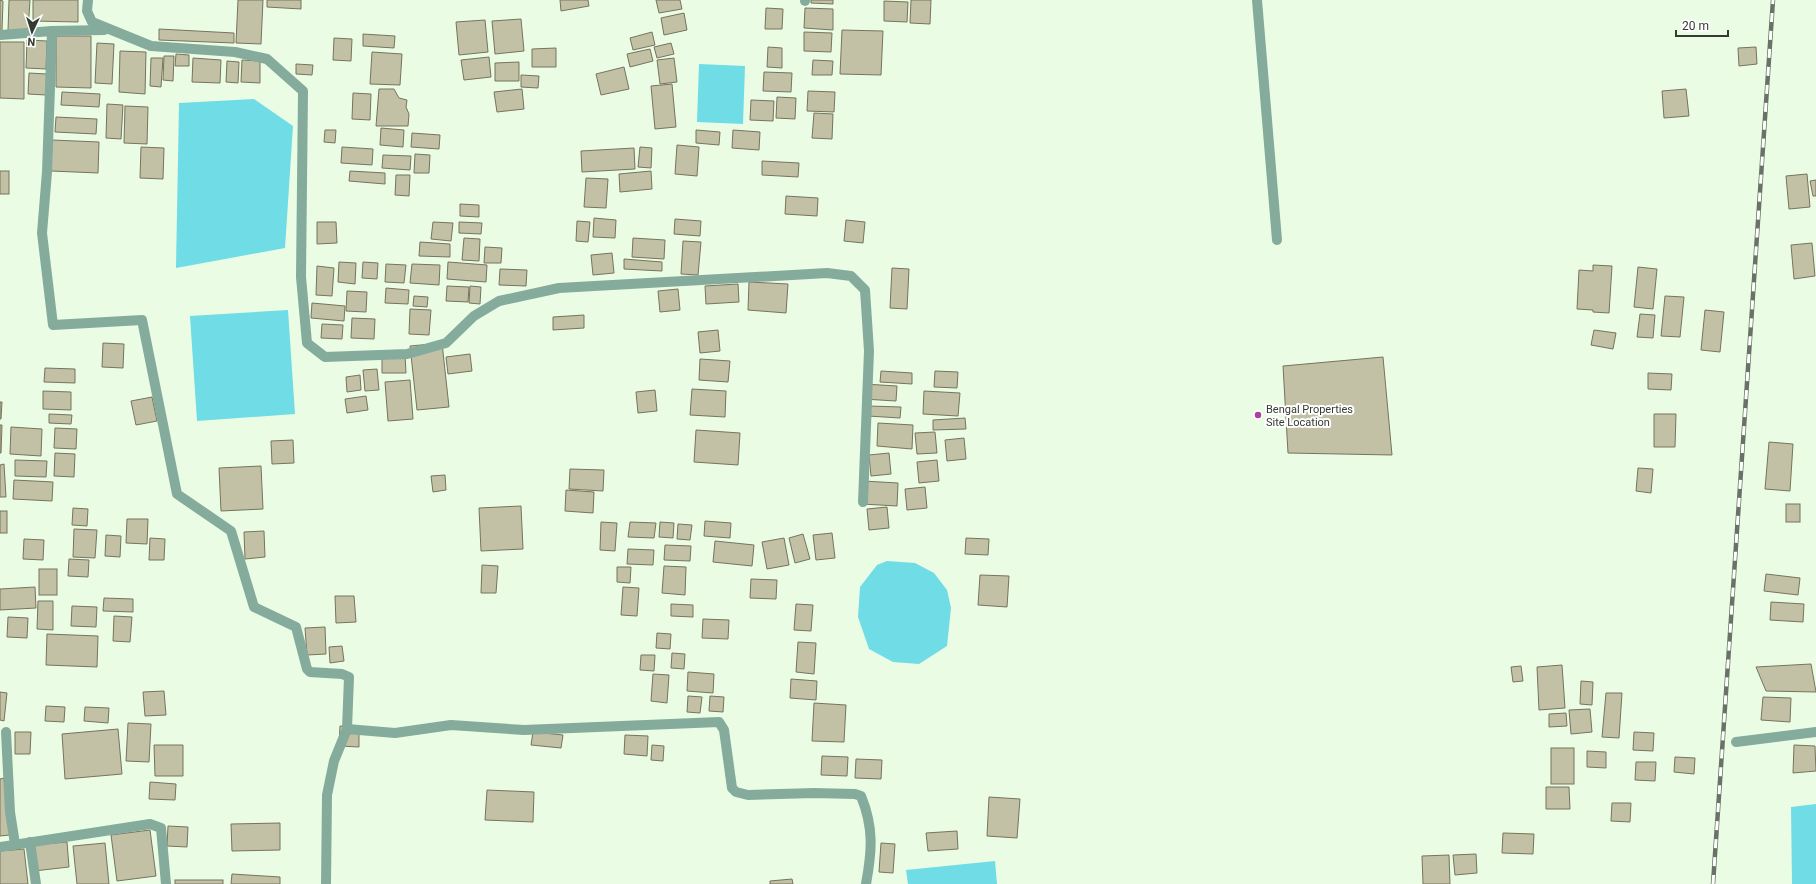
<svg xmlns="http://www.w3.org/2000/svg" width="1816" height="884" font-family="Roboto,sans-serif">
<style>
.water{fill:#6fdce6}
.building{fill:#c2c0a5;stroke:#76745c}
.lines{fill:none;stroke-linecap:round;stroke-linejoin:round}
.minor{stroke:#85ab9d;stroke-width:10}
.rail-casing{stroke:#697365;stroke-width:4.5}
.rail{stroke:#fff;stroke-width:3;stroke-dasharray:9;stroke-linecap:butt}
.poi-dot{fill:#a83fa1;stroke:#fff;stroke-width:1.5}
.labels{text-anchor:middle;stroke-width:4;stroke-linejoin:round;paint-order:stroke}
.poi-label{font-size:11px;fill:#343b32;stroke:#fff;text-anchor:start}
</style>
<rect width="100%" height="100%" fill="#ebfce4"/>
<g class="water">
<polygon points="699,64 745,66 743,124 697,122"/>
<polygon points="254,99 293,126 285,248 176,268 179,103"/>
<polygon points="288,310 295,414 197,421 190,316"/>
<polygon points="887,561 915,563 934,573 947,590 951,608 947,646 919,664 893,662 869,649 858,617 860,587 877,565"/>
<polygon points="1816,804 1816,884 1792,884 1791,807"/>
<polygon points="995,861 997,884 908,884 906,870"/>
</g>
<g class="building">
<polygon points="0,0 3,1 2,31 0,31"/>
<polygon points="9,0 30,0 28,32 8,31"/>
<polygon points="33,0 78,0 78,22 33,21"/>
<polygon points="238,0 263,0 261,44 236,43"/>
<polygon points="267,0 301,0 301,9 267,7"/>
<polygon points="560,0 588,0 589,6 561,11"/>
<polygon points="656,0 680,0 682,9 659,13"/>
<polygon points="811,0 833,0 833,4 811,3"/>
<polygon points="911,0 931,0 930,24 910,23"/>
<polygon points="884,1 908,2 907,22 884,21"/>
<polygon points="766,8 783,9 782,29 765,29"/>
<polygon points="805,8 833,9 833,30 804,28"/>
<polygon points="684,13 687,30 664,35 661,18"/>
<polygon points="521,19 524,51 495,54 492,21"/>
<polygon points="485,20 488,52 459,55 456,22"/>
<polygon points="159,29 234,33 234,43 159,40"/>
<polygon points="842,30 883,31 881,75 840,74"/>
<polygon points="652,32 655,45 633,50 630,38"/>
<polygon points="804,32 832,33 831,52 804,51"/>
<polygon points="363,34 395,36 394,48 363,46"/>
<polygon points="56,36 91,36 91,88 56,87"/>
<polygon points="334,38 352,39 351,61 333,60"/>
<polygon points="27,40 47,41 46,69 26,68"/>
<polygon points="0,42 24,42 24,99 0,98"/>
<polygon points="97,43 114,44 112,84 95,83"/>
<polygon points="671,43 674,54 657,58 654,47"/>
<polygon points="768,47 782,48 782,68 767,67"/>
<polygon points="1756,47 1757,64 1739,66 1738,48"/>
<polygon points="556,48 556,67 532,67 532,49"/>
<polygon points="650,49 653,61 630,67 627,54"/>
<polygon points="120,51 146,52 145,94 119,92"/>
<polygon points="372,52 402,54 400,85 370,84"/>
<polygon points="176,54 189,55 189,66 175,66"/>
<polygon points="164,56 174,56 173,81 163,80"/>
<polygon points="489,57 491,77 464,80 461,60"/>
<polygon points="151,58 163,58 161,87 150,86"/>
<polygon points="193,58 221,60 220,83 192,82"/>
<polygon points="674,58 677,82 660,84 657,60"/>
<polygon points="242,60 260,61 260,83 241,82"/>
<polygon points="813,60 833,61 832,75 812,75"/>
<polygon points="227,61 239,62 238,83 226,82"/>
<polygon points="519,62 519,81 495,81 495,63"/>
<polygon points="296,64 313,65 312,75 296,74"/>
<polygon points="624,67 629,89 601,95 596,74"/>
<polygon points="764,72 792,73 791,92 763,91"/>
<polygon points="29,73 47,74 46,95 28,94"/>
<polygon points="521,75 539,76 538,88 521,87"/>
<polygon points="672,84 676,127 655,129 651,86"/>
<polygon points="379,89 394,89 399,98 407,100 406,107 409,114 408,126 376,126"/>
<polygon points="522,89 524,109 497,112 494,92"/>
<polygon points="1686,89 1689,116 1664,118 1662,91"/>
<polygon points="808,91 835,92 834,112 807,111"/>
<polygon points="62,92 100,94 99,107 61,105"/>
<polygon points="353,93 371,94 370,120 352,119"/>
<polygon points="777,97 796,98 795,119 776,118"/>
<polygon points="751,100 774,101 773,121 750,120"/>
<polygon points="107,104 123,105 121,139 106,138"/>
<polygon points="125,106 148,107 147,144 124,143"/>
<polygon points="814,113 833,114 832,139 812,138"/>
<polygon points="56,117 97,119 96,134 55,132"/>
<polygon points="381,128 404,130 403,147 380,145"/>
<polygon points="325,130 336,130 335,143 324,142"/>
<polygon points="696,130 720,132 719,145 696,143"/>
<polygon points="733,130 760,132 759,150 732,148"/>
<polygon points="412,133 440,135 439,149 411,147"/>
<polygon points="52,140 99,142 98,173 51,171"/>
<polygon points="677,145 699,147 697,176 675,174"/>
<polygon points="141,147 164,148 163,179 140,178"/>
<polygon points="342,147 373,149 372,165 341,163"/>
<polygon points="640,147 652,148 651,168 638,167"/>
<polygon points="634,148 635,169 582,172 581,151"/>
<polygon points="415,154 430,155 429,173 414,173"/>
<polygon points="383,155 411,156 410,170 382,168"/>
<polygon points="762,161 799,163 798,177 762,175"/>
<rect x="0" y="171" width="9" height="23"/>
<polygon points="350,171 385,173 385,184 349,181"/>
<polygon points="651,171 652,189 620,192 619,174"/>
<polygon points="1807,174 1810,207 1789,209 1786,176"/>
<polygon points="396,175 410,175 409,196 395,195"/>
<polygon points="586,178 608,179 606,208 584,207"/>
<polygon points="1816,180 1816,196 1813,196 1810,181"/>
<polygon points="786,196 818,198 817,216 785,214"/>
<polygon points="460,204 479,205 479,217 460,216"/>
<polygon points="594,218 616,220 615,238 593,237"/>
<polygon points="675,219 701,221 700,236 674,234"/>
<polygon points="846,220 865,222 863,243 844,241"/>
<polygon points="577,221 590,222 588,242 576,241"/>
<polygon points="317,222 336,222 337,243 317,244"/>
<polygon points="433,222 453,223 451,241 431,239"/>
<polygon points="459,222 482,223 481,234 459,233"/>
<polygon points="464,238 480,239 479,261 462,260"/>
<polygon points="633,238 665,240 664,259 632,257"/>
<polygon points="683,241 701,242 698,275 681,274"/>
<polygon points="420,242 450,244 450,257 419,256"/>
<polygon points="1812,243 1815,276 1794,279 1791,245"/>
<polygon points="485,247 502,248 501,263 484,263"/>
<polygon points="612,253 614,273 593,275 591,255"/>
<polygon points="624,259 662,262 662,271 624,269"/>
<polygon points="339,262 356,263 355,284 338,282"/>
<polygon points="363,262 378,263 377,279 362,278"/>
<polygon points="448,262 487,265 486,282 447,279"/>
<polygon points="386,264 406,265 404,283 385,282"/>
<polygon points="412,264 440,265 439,285 410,283"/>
<polygon points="1593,265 1612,266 1609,313 1593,312 1593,310 1577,309 1579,270 1593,271"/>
<polygon points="317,266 334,268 332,296 316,295"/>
<polygon points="1638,267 1657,269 1653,309 1634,307"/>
<polygon points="892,268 909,269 907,309 890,308"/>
<polygon points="500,269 527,270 526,286 499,285"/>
<polygon points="749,282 788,284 786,313 748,310"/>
<polygon points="738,284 739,302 706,304 705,286"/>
<polygon points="447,286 469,287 468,302 446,301"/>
<polygon points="470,286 481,287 480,304 469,303"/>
<polygon points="386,288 409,290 408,304 385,303"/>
<polygon points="678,289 680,310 660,312 658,291"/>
<polygon points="347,291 367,292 366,312 346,311"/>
<polygon points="414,296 428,297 427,307 413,306"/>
<polygon points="1665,296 1684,297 1680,337 1661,336"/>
<polygon points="312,303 345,306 344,321 311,318"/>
<polygon points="410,309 431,310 429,335 409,334"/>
<polygon points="1705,310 1724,312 1720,352 1701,350"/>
<polygon points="1640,314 1655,315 1653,338 1637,337"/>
<polygon points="584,315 584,328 553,330 553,317"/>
<polygon points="352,318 375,319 374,339 351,338"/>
<polygon points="322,324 343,325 342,339 321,338"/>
<polygon points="718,330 720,351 700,353 698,332"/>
<polygon points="1594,330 1616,333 1613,349 1591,345"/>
<polygon points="103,343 124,344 123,368 102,367"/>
<polygon points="442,343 449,407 417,410 410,346"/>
<polygon points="470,354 472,371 448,374 446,357"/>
<polygon points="405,355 406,373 382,373 382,356"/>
<polygon points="1383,357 1392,455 1288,453 1283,366"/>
<polygon points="700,359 730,361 728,382 699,380"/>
<polygon points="45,368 75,369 75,383 44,382"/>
<polygon points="377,369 379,390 365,391 363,370"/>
<polygon points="881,371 912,373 912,384 880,382"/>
<polygon points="935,371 958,372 957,388 934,387"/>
<polygon points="1648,373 1672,374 1671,390 1648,389"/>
<polygon points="360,375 361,390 347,392 346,377"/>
<polygon points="410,380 413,419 388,421 385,382"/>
<polygon points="864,384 897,386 896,401 863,399"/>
<polygon points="692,389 726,391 725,417 690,415"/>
<polygon points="655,390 657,411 638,413 636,392"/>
<polygon points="43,391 71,392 71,410 43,409"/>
<polygon points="924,391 960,393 958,416 923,414"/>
<polygon points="366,396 368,410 347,413 345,399"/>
<polygon points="152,397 157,421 136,425 131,401"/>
<polygon points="0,402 2,402 1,419 0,419"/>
<polygon points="869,406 901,407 900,418 868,416"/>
<polygon points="49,414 72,415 71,424 49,423"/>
<polygon points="1654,414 1676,414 1675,447 1654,447"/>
<polygon points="965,418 966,429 933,430 933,420"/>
<polygon points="878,423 913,425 912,449 877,446"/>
<polygon points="0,425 2,425 1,453 0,453"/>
<polygon points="11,427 42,429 41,456 10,454"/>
<polygon points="55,428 77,429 76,449 54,448"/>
<polygon points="696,430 740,433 738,465 694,462"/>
<polygon points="935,432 937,453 917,454 915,433"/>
<polygon points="964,438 966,459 947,461 945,440"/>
<polygon points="293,440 294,463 272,464 271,441"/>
<polygon points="1769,442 1793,444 1790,491 1765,489"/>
<polygon points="55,453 75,454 74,477 54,476"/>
<polygon points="889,453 891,474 871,476 869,455"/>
<polygon points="15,460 47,461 46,477 15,476"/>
<polygon points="937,460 939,481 919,483 917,462"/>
<polygon points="4,464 6,497 0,497 0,465"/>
<polygon points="261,466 263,509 221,511 219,468"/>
<polygon points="1638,468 1653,469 1651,493 1636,491"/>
<polygon points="570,469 604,470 603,491 569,489"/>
<polygon points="445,475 446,490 433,492 431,476"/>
<polygon points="14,480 53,482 52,501 13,499"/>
<polygon points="863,481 898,483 897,506 862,504"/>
<polygon points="925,487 927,508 907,510 905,489"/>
<polygon points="566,490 594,492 593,513 565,511"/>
<rect x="1786" y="504" width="14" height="18"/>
<polygon points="521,506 523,549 481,551 479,508"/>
<polygon points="887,507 889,528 869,530 867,509"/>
<polygon points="73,508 88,509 87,526 72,525"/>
<rect x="0" y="511" width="7" height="22"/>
<polygon points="127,519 148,519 147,544 126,543"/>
<polygon points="705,521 731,523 730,538 704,536"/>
<polygon points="601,522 617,523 615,551 600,550"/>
<polygon points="630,522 656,523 654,538 628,537"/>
<polygon points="660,522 674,523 673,538 659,537"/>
<polygon points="678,524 692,525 690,540 677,539"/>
<polygon points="74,529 97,530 95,558 73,557"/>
<polygon points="264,531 265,557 245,559 244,532"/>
<polygon points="832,533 835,558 816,560 813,535"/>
<polygon points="803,534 810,559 795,563 789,538"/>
<polygon points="106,535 121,536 120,557 105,556"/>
<polygon points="150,538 165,539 164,560 149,560"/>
<polygon points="784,538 789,565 767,569 762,542"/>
<polygon points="966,538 989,539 988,555 965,554"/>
<polygon points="24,539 44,540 43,560 23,559"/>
<polygon points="715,541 754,545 752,566 713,562"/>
<polygon points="665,545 691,546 690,561 664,560"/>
<polygon points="628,549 654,550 653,565 627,564"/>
<polygon points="69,559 89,560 88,577 68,576"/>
<polygon points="482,565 498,566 496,593 481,593"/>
<polygon points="664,566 686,567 685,595 662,593"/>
<polygon points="617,567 631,567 630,583 617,582"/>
<rect x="39" y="569" width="18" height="26"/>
<polygon points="1766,574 1800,578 1798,595 1764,591"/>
<polygon points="980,575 1009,576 1007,607 978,605"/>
<polygon points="751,579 777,580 776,599 750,598"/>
<polygon points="35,587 36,608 0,610 0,589"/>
<polygon points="623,587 639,588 637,616 621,615"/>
<polygon points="335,596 354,596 356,622 336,623"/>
<polygon points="104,598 133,599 133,612 103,611"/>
<polygon points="38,601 53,601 53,630 37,629"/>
<polygon points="1771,602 1804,604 1803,622 1770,620"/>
<polygon points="671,604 693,605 693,617 671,616"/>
<polygon points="796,604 813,605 811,631 794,630"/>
<polygon points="72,606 97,607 96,627 71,626"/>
<polygon points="114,616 132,617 130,642 113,641"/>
<polygon points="8,617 28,618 27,638 7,637"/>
<polygon points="703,619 729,620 728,639 702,638"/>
<polygon points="325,627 326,654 307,655 305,628"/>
<polygon points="657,633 671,634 670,649 656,648"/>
<polygon points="47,634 98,636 97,667 46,665"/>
<polygon points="798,642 816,643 814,674 796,672"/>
<polygon points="342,646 344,661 330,663 329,647"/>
<polygon points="672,653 685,654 684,669 671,668"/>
<polygon points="641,655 655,655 654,671 640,670"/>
<polygon points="1811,664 1816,692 1766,691 1756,667"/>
<polygon points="1562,665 1565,708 1539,710 1537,667"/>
<polygon points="1521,666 1523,681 1513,682 1511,667"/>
<polygon points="688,672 714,674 713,693 687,691"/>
<polygon points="653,674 669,675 667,703 651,701"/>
<polygon points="791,679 817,681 816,700 790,698"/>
<polygon points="1581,681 1593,682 1592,705 1580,704"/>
<polygon points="164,691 166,715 145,716 143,692"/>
<polygon points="0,692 7,693 4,721 0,720"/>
<polygon points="1606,693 1622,693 1619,738 1602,737"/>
<polygon points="688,696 702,697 700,713 687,712"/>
<polygon points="710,696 724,697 723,712 709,711"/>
<polygon points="1763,697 1791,698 1790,722 1761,720"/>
<polygon points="814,703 846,705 844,742 812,741"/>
<polygon points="46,706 65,707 64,722 45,721"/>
<polygon points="85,707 109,708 108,723 84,721"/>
<polygon points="1590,709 1592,732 1571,734 1569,710"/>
<polygon points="1566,713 1567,726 1549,727 1549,714"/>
<polygon points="128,723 151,724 149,762 126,761"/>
<polygon points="340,726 359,727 359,747 339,746"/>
<polygon points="118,729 122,774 65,779 62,734"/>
<polygon points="15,732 31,732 30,754 15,754"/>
<polygon points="533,732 563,735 561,748 531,745"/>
<polygon points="1634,732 1654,733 1653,751 1633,750"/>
<polygon points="625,735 648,736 647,756 624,754"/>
<polygon points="154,745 183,745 183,776 155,776"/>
<polygon points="652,745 664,746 663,761 651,760"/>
<polygon points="1794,745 1815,746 1816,771 1793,773"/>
<rect x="1551" y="748" width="23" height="36"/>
<polygon points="1587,751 1606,752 1606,768 1587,767"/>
<polygon points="822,756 848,757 847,776 821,775"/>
<polygon points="1675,757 1695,758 1694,774 1674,772"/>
<polygon points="856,759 882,760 881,779 855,778"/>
<polygon points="1636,762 1656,762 1655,781 1635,780"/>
<polygon points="4,778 10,835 0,836 0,779"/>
<polygon points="150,782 176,784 175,800 149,799"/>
<polygon points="1546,787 1569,787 1570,809 1546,809"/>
<polygon points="487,790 534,792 533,822 485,820"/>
<polygon points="989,797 1020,799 1017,838 987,836"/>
<polygon points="1612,803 1631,803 1630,822 1611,821"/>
<polygon points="280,823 280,850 232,851 231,824"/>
<polygon points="168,826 188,827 187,847 167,846"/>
<polygon points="150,830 156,876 117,881 111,835"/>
<polygon points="957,831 958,849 928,851 926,833"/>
<polygon points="1503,833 1534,834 1533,854 1502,853"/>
<polygon points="67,842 69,867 34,871 32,845"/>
<polygon points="105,843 109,884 77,884 73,846"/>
<polygon points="881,843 895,844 893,873 879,872"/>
<polygon points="24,849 28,884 0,884 0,851"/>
<polygon points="1476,854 1477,873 1455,875 1453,855"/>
<polygon points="1449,855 1450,884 1423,884 1422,856"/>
<polygon points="232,874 280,877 280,884 231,884"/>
<polygon points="792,879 793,884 770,884 770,881"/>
<rect x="175" y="880" width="48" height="4"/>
</g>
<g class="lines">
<g class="minor">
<polyline points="88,0 87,11 92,22 151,46 235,52 267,59 303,91 301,277 307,343 325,357 407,354 446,343 474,316 499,301 559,288 827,273 851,276 865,290 869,351 863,502"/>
<polyline points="1257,0 1277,240"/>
<polyline points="805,1 805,0"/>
<polyline points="52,31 47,172 42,233 53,325 142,320 177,494 231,531 254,607 296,627 307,669 310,672 342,674 349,677 347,729 334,761 327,795 326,884"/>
<polyline points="0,35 52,31 104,30"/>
<path d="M 347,729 L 395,733 L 451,725 L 524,730 L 719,722 L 724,730 L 732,788 L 736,792 L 748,795 L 814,793 L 855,794 L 861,796 C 874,828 872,851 866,884"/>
<polyline points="6,732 10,812 15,844"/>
<polyline points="1736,742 1816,732"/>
<polyline points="30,842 36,884"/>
<polyline points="0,847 150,824 161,828 166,884"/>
</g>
<g class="rail-casing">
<polyline id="rail" points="1713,884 1773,0"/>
</g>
<use href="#rail" class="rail"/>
</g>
<circle class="poi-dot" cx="1258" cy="415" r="4"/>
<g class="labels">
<g class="poi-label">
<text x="1266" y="413">Bengal Properties<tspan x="1266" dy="13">Site Location</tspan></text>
</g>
</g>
<g transform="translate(32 32) rotate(184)" stroke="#ffffff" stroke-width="3" paint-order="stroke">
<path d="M0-3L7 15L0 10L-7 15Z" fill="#343b32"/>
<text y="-6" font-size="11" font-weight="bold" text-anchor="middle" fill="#343b32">N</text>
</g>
<path d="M1676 30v6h52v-6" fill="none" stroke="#343b32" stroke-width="2"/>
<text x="1682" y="30" font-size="12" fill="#343b32" stroke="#ffffff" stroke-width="3" paint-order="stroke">20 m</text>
</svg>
